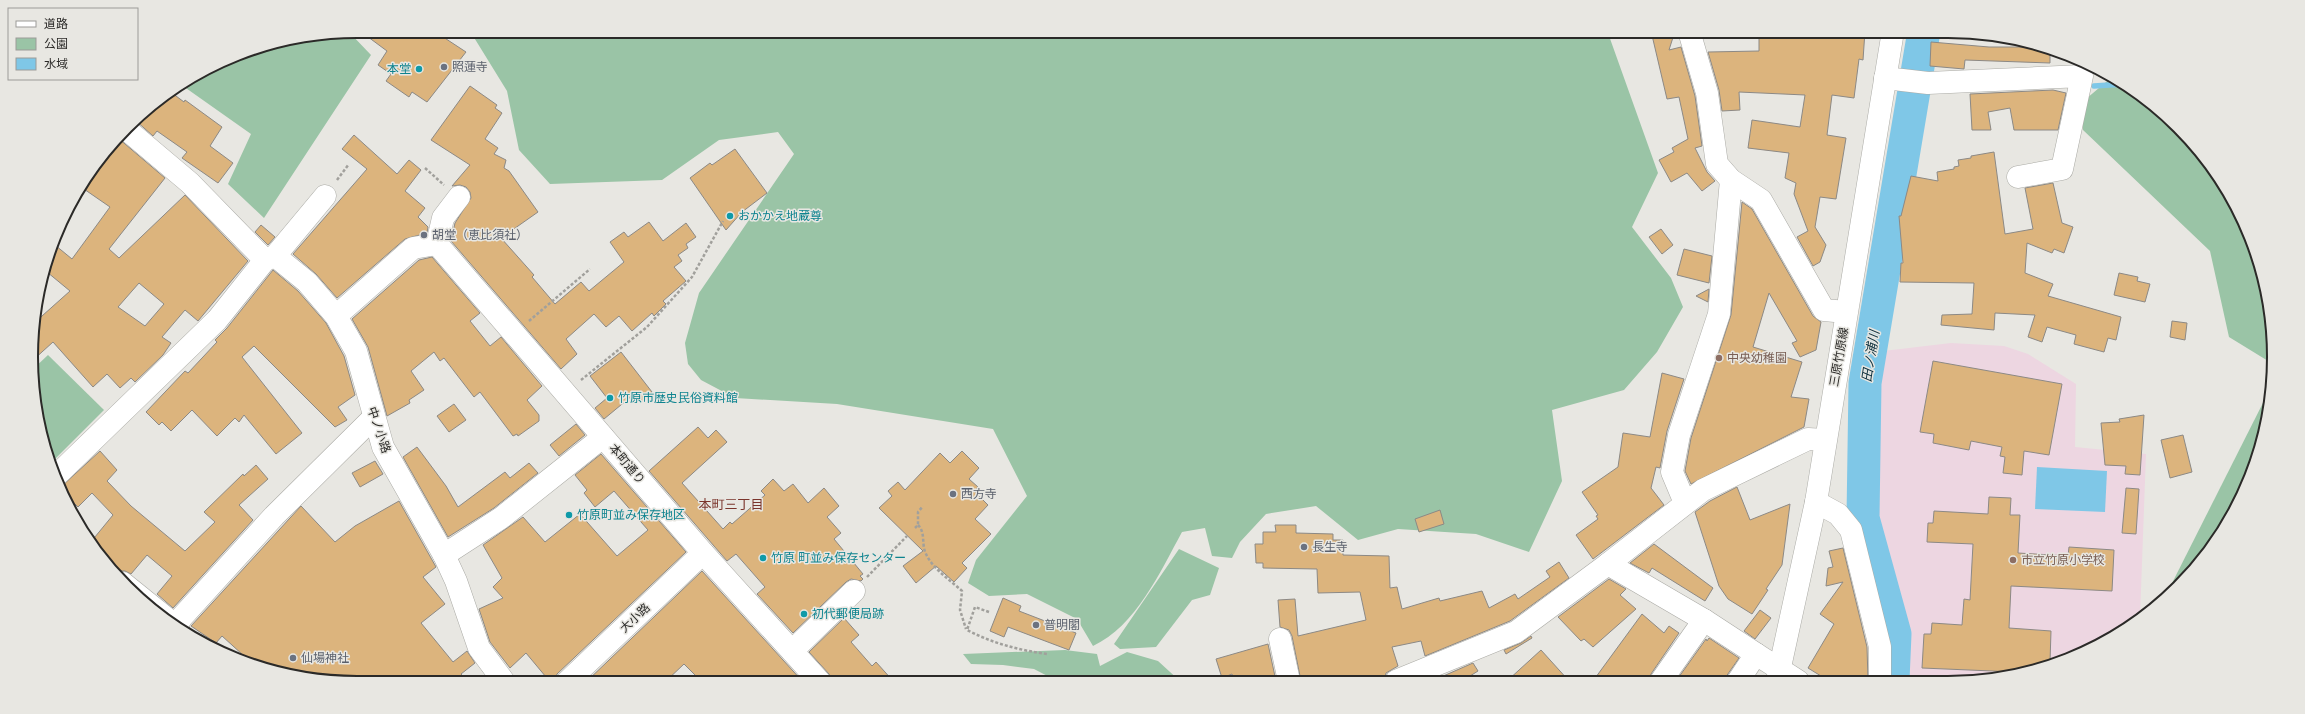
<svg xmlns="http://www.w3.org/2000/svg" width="2305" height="714" font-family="Arial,'Noto Sans JP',sans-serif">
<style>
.education{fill:#edd6e1}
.green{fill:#9ac4a6}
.water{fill:#7fc7e7}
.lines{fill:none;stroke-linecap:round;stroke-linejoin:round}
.stream{stroke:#7fc7e7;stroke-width:5.5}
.river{stroke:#7fc7e7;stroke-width:33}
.building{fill:#dcb47d;stroke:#8c8985;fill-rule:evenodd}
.minor-casing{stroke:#ababa6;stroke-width:23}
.major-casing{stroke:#ababa6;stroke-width:23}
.path{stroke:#a1a09c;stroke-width:2.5;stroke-dasharray:3 2;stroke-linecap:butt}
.minor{stroke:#fff;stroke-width:22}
.major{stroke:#fff;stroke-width:22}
.worship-dot{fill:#6b7280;stroke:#e8e7e2;stroke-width:1.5}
.culture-dot{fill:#0f9aa8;stroke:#e8e7e2;stroke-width:1.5}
.education-dot{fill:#8d6e63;stroke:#e8e7e2;stroke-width:1.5}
.labels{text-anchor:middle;stroke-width:3;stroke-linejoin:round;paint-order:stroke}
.worship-label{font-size:12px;fill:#5b616d;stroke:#e8e7e2;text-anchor:start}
.culture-label{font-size:12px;fill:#0d838f;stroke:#e8e7e2;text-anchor:start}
.street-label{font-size:12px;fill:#2b2a28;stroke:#e8e7e2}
.education-label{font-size:12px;fill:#785e54;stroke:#e8e7e2;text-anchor:start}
.water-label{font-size:13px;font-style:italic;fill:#0d303d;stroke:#e8e7e2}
.neighbourhood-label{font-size:13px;fill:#7a342b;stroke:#e8e7e2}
.rim{fill:none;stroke:#2b2a28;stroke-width:2}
</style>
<rect width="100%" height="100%" fill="#e8e7e2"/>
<polygon class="education" points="1951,343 2004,346 2028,354 2076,384 2075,447 2146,454 2140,617 2092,649 1990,680 1900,680 1899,627 1870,502 1869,388 1875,352"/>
<g class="green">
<path d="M 470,31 L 1605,31 L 1608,33 L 1658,173 L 1632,227 L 1671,278 L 1683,307 L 1657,352 L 1624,390 L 1552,410 L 1562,481 L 1529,552 L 1476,534 L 1398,529 L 1358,540 L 1316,506 L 1266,514 L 1240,542 L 1232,558 L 1212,556 L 1205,528 L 1182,532 C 1160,572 1136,626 1093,646 L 1077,619 L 1027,594 L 989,596 L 968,583 L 976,560 L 1027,496 L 993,429 L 837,404 L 735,398 L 701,380 L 688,364 L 685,343 L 699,293 L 794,154 L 778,132 L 719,140 L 662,180 L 550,184 L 519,150 L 507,91 Z"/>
<polygon points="349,32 371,55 264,218 228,184 251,134 183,86 232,56 294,37"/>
<path d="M 2112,77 C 2201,124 2261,223 2271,322 C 2272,336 2275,350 2273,364 L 2229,337 L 2210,251 L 2083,130 L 2080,104 Z"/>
<polygon points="48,355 104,410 52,462 42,441 32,379 32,370"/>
<polygon points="2271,387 2268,421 2230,520 2162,603"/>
<polygon points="1179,549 1219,568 1210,595 1192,600 1156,647 1120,649 1114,644"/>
<polygon points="1065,650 1097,654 1100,666 1127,652 1158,661 1181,682 1059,682 1034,669 1003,665 971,664 963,654"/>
</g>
<polygon class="water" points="2037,467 2107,471 2105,512 2035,509"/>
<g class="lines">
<polyline class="stream" points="2094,86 2125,84"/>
<polyline class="river" points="1893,680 1895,634 1863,518 1865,383 1924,31"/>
</g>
<g class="building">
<polygon points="360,31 434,31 466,52 427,102 412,92 409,97 386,81 391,74 378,65 387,51"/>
<polygon points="1651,31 1675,31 1669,50 1681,47 1695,96 1702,146 1695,148 1707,172 1715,181 1702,191 1687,173 1671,182 1659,160 1674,152 1672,148 1688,139 1679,97 1667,99"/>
<polygon points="1764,31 1865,31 1863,60 1859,59 1854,98 1832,95 1827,135 1846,138 1836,199 1820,197 1815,227 1826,245 1820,262 1813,266 1797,237 1808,231 1794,194 1796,183 1785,178 1789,153 1748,148 1752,120 1800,127 1805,95 1739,92 1740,110 1722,111 1719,90 1708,52 1759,51 1759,36"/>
<polygon points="1931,42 1989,47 2044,47 2050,49 2050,63 1965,60 1964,69 1930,66"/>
<polygon points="470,86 497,105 495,108 502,113 485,139 498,148 494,154 506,160 504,168 509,171 538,212 501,238 534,275 532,277 555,304 581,282 589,291 624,262 610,242 624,232 628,237 649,222 663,241 686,223 696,237 686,244 688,248 678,255 682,261 674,267 686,281 663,301 666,304 654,316 652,313 632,331 619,316 606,327 594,314 566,339 577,354 561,369 451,241 455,223 471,198 470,192 466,187 460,185 452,186 470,165 431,140"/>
<polygon points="2053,90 2066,93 2058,130 2014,130 2010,108 1988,112 1991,130 1972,130 1970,94"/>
<polygon points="172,93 184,102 185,100 222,127 210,146 233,163 218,183 182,158 187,152 157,131 153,136 135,120 142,112"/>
<polygon points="354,135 397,174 409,160 421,170 405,191 425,208 418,217 428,227 427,233 405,239 337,298 316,274 293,254 367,169 342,149"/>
<path d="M 118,138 L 165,178 L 109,249 L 119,258 L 185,195 L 248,261 L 198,321 L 185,310 L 162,337 L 171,343 L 163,355 L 135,382 L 131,378 L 120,388 L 107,374 L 93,387 L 53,342 L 32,361 L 33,324 L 70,291 L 47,272 L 55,245 L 72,259 L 110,207 L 81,187 L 99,158 ZM 139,283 L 164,304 L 145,326 L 118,307 Z"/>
<polygon points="735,149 767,193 742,212 726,230 690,178 710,163 712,165"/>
<polygon points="1994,152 2005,234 2033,229 2025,188 2053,183 2062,223 2073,227 2064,253 2054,249 2052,253 2027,243 2025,273 2053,284 2048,296 2121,317 2116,340 2108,338 2104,352 2074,344 2076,335 2047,327 2042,342 2028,337 2035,315 1995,313 1994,330 1941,325 1942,315 1972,314 1974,283 1900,282 1901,263 1903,263 1899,216 1901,216 1911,176 1938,181 1937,172 1954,169 1954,167 1959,166 1958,160 1971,158 1971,156"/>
<polygon points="1742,202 1752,209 1813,316 1821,322 1816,350 1800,357 1792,343 1797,341 1769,293 1753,347 1802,362 1791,397 1809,399 1804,427 1691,484 1685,471 1691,438 1731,315"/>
<polygon points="261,225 275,237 268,245 255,232"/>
<polygon points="1661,229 1673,245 1662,254 1649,237"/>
<polygon points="1684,249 1712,256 1709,283 1677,275"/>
<polygon points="432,257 480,313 470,321 490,346 501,337 542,386 527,400 539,415 539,421 518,436 517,434 513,436 480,392 474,397 444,358 440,361 434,352 411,371 424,390 409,400 410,403 387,416 368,347 352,319 419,260"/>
<polygon points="273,270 298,291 326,323 344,356 355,395 338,407 347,420 335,427 254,346 242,357 302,433 276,454 244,415 239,422 235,418 217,436 192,410 171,431 162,422 159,425 146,412 185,371 188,373 217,342 215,340 227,328"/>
<polygon points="2119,273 2138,277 2137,281 2150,284 2145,302 2114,295"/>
<polygon points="1709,289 1708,302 1696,296"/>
<polygon points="2172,321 2187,323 2185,340 2170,337"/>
<polygon points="621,352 652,392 641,403 633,395 604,419 595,408 607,398 590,376"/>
<polygon points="1933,361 2062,384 2049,455 2024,451 2022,475 2003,473 2005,457 2000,456 2002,447 1971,441 1969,450 1933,443 1934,434 1920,432"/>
<polygon points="1662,373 1684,379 1667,431 1660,468 1656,467 1651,488 1664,505 1593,559 1576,535 1598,519 1596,516 1598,515 1582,492 1618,467 1623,433 1650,437"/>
<polygon points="454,404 466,420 449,432 437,416"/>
<polygon points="2144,415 2140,475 2125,474 2126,466 2105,465 2101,423 2120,422 2119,419"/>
<polygon points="576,424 585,435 559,456 550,445"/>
<polygon points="698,427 708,438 716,430 727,442 682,483 723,529 730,522 732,524 765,495 761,491 773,479 784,491 793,484 808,503 824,488 839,506 827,517 841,533 834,539 863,574 860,576 863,579 861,581 851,579 846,582 793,633 757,594 765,587 736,554 727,561 649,471"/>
<polygon points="2183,435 2192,472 2170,478 2161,440"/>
<polygon points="417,447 446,486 458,507 505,472 510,478 529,463 538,473 494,508 448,537 403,457"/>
<polygon points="100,451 117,470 107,481 131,506 185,551 215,522 204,512 243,474 244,476 256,465 268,479 239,505 253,520 173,608 157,594 172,576 147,555 131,574 125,571 119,571 100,556 90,543 113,515 92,493 78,507 75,504 72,507 63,485"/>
<polygon points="962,451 979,468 969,479 978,487 974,491 988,505 975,519 991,534 962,563 967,568 954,582 936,566 916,583 903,566 923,551 879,508 892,496 888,491 898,482 905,490 940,453 950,463"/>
<polygon points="601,454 686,552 557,674 554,683 551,683 526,653 510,668 490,642 479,609 503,598 493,587 502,578 483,545 523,517 545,542 580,514 617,556 648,530 614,491 595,507 584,493 587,490 575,475"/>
<polygon points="375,461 383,474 360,487 352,473"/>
<polygon points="1737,487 1750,520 1790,504 1782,565 1766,589 1768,590 1752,614 1728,599 1719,586 1695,512 1710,501"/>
<polygon points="2126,488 2139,489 2136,534 2122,533"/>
<polygon points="1989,497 2011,498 2010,515 2020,515 2018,553 2068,556 2069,547 2114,550 2112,591 2011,586 2009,628 2051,631 2050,662 2016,672 1922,668 1924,634 1931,634 1932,623 1962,625 1964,599 1970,600 1973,544 1927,542 1928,523 1933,523 1934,511 1988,514"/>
<polygon points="399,501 436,567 423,577 445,604 421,623 453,662 467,651 475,663 461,674 470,683 357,683 293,677 254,665 222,636 216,643 191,626 301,506 335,542 355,526"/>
<polygon points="1440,510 1444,524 1419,532 1415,519"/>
<polygon points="1275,525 1296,525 1296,533 1333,534 1333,540 1343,540 1343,555 1389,556 1390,588 1397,587 1402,609 1439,598 1440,601 1482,591 1489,608 1515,594 1518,599 1550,577 1546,571 1559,562 1569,578 1510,621 1425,656 1421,641 1392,647 1398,666 1386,673 1384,681 1301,681 1292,636 1289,630 1280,627 1278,600 1295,599 1298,636 1366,620 1360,592 1318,593 1317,569 1263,568 1263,563 1256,563 1255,544 1263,544 1263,532 1276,532"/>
<polygon points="1654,544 1713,588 1705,601 1652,568 1649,573 1630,563"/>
<polygon points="1843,548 1867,647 1868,680 1829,681 1808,668 1834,624 1820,614 1843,582 1826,586 1828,568 1833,567 1829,551"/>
<polygon points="702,571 803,682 702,682 684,664 665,682 585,683"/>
<polygon points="1609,579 1626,589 1620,595 1636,609 1593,647 1584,639 1581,641 1558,617"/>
<polygon points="1003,598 1021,606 1019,611 1076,633 1069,650 1008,627 1004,637 990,631"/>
<polygon points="1760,610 1771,618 1755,639 1744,631"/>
<polygon points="1642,614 1664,633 1669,626 1679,633 1651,674 1649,681 1593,681"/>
<polygon points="844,618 859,635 851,642 872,666 876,662 894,682 832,682 829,674 809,652"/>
<polygon points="1531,636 1532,638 1506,654 1504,650 1521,643"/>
<polygon points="1709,638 1739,658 1723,681 1676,681 1706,639 1707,641"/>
<polygon points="1268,644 1276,681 1235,682 1232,674 1222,678 1216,659"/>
<polygon points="1541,650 1569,681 1507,681"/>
<polygon points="1473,663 1478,671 1462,681 1432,681"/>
</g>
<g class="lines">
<g class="minor-casing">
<g id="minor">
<polyline points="1689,31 1707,93 1717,164 1731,180 1761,200 1824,310 1846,312"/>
<polyline points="1885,78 1928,83 2082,76 2062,169 2018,177"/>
<polyline points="126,129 190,183 265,260 275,256 307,282 336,316 356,351 383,447 444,555 456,581 479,648 505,683"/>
<polyline points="437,244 703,553 820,682"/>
<polyline points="437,244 443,218 459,197"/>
<polyline points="275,256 325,196"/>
<polyline points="336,316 413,248 437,244"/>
<polyline points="57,475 217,320 265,260"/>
<polyline points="1816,502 1838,514 1851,530 1880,647 1880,680"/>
<polyline points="1685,503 1672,472 1679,435 1719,314 1731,180"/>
<polyline points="444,555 501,518 603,437"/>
<polyline points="1608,564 1703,490 1808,439 1825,440"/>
<polyline points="123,583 170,621 175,627"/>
<polyline points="1704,620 1756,654"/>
<polyline points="176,628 181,618 274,516 373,418"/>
<polyline points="1280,639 1289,681"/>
<polyline points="792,651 854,591"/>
<polyline points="1396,681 1516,632 1608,564 1704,620 1661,681"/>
<polyline points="1738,681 1756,654 1798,681"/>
<polyline points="566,683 703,553"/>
</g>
</g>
<g class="major-casing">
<polyline id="major" points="1777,681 1816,502 1893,31"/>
</g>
<g class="path">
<polyline points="425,168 444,185"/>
<polyline points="337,180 349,164"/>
<polyline points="529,321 590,269"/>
<polyline points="581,380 647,327 692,277 723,221"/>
<path d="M 918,525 C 926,533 921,544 926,554 C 933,569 950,580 962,591 L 960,610 L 966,629"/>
<polyline points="915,528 918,525 918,512 923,506"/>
<polyline points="867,577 907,536"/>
<path d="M 989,612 L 975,607 L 967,630 C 992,643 1018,650 1047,654"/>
</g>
<use href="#minor" class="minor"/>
<use href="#major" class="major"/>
</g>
<g class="worship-dot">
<circle cx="444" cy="67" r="4"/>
<circle cx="424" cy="235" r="4"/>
<circle cx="953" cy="494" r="4"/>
<circle cx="1304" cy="547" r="4"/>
<circle cx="1036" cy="625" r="4"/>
<circle cx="293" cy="658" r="4"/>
</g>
<g class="culture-dot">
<circle cx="419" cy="69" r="4"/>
<circle cx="730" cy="216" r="4"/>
<circle cx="610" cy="398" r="4"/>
<circle cx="569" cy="515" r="4"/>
<circle cx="763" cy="558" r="4"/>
<circle cx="804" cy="614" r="4"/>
</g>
<g class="education-dot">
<circle cx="1719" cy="358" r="4"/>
<circle cx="2013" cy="560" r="4"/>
</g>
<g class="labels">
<g class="worship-label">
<text x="452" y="71">照蓮寺</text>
<text x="432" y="239">胡堂（恵比須社）</text>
<text x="961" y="498">西方寺</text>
<text x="1312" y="551">長生寺</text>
<text x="1044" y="629">普明閣</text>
<text x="301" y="662">仙場神社</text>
</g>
<g class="culture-label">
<text x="411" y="73" text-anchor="end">本堂</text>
<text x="738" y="220">おかかえ地蔵尊</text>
<text x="618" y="402">竹原市歴史民俗資料館</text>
<text x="577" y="519">竹原町並み保存地区</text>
<text x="771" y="562">竹原 町並み保存センター</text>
<text x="812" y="618">初代郵便局跡</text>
</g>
<g class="street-label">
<text transform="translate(1839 357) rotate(-80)" y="4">三原竹原線</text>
<text transform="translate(379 430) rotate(71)" y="4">中ノ小路</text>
<text transform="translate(627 464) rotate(50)" y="4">本町通り</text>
<text transform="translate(635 618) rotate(-43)" y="4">大小路</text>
</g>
<g class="education-label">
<text x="1727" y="362">中央幼稚園</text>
<text x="2021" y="564">市立竹原小学校</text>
</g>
<g class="water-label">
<text transform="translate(1870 356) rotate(-81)" y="5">田ノ浦川</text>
</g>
<g class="neighbourhood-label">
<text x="731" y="509">本町三丁目</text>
</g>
</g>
<path d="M0 0H2305V714H0ZM357 38H1948A319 319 0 0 1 2267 357V357A319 319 0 0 1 1948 676H357A319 319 0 0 1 38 357V357A319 319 0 0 1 357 38Z" fill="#e8e7e2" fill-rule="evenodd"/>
<path class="rim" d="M357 38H1948A319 319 0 0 1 2267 357V357A319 319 0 0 1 1948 676H357A319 319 0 0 1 38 357V357A319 319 0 0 1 357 38Z"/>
<rect x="8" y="8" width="130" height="72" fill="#e8e7e2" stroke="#9c9b98"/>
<rect x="16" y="21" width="20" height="6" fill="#ffffff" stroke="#9c9b98"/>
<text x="44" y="28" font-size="12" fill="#2b2a28">道路</text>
<rect x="16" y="38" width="20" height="12" fill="#9ac4a6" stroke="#9c9b98"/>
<text x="44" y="48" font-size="12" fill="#2b2a28">公園</text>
<rect x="16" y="58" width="20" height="12" fill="#7fc7e7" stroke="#9c9b98"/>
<text x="44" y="68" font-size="12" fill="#2b2a28">水域</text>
</svg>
